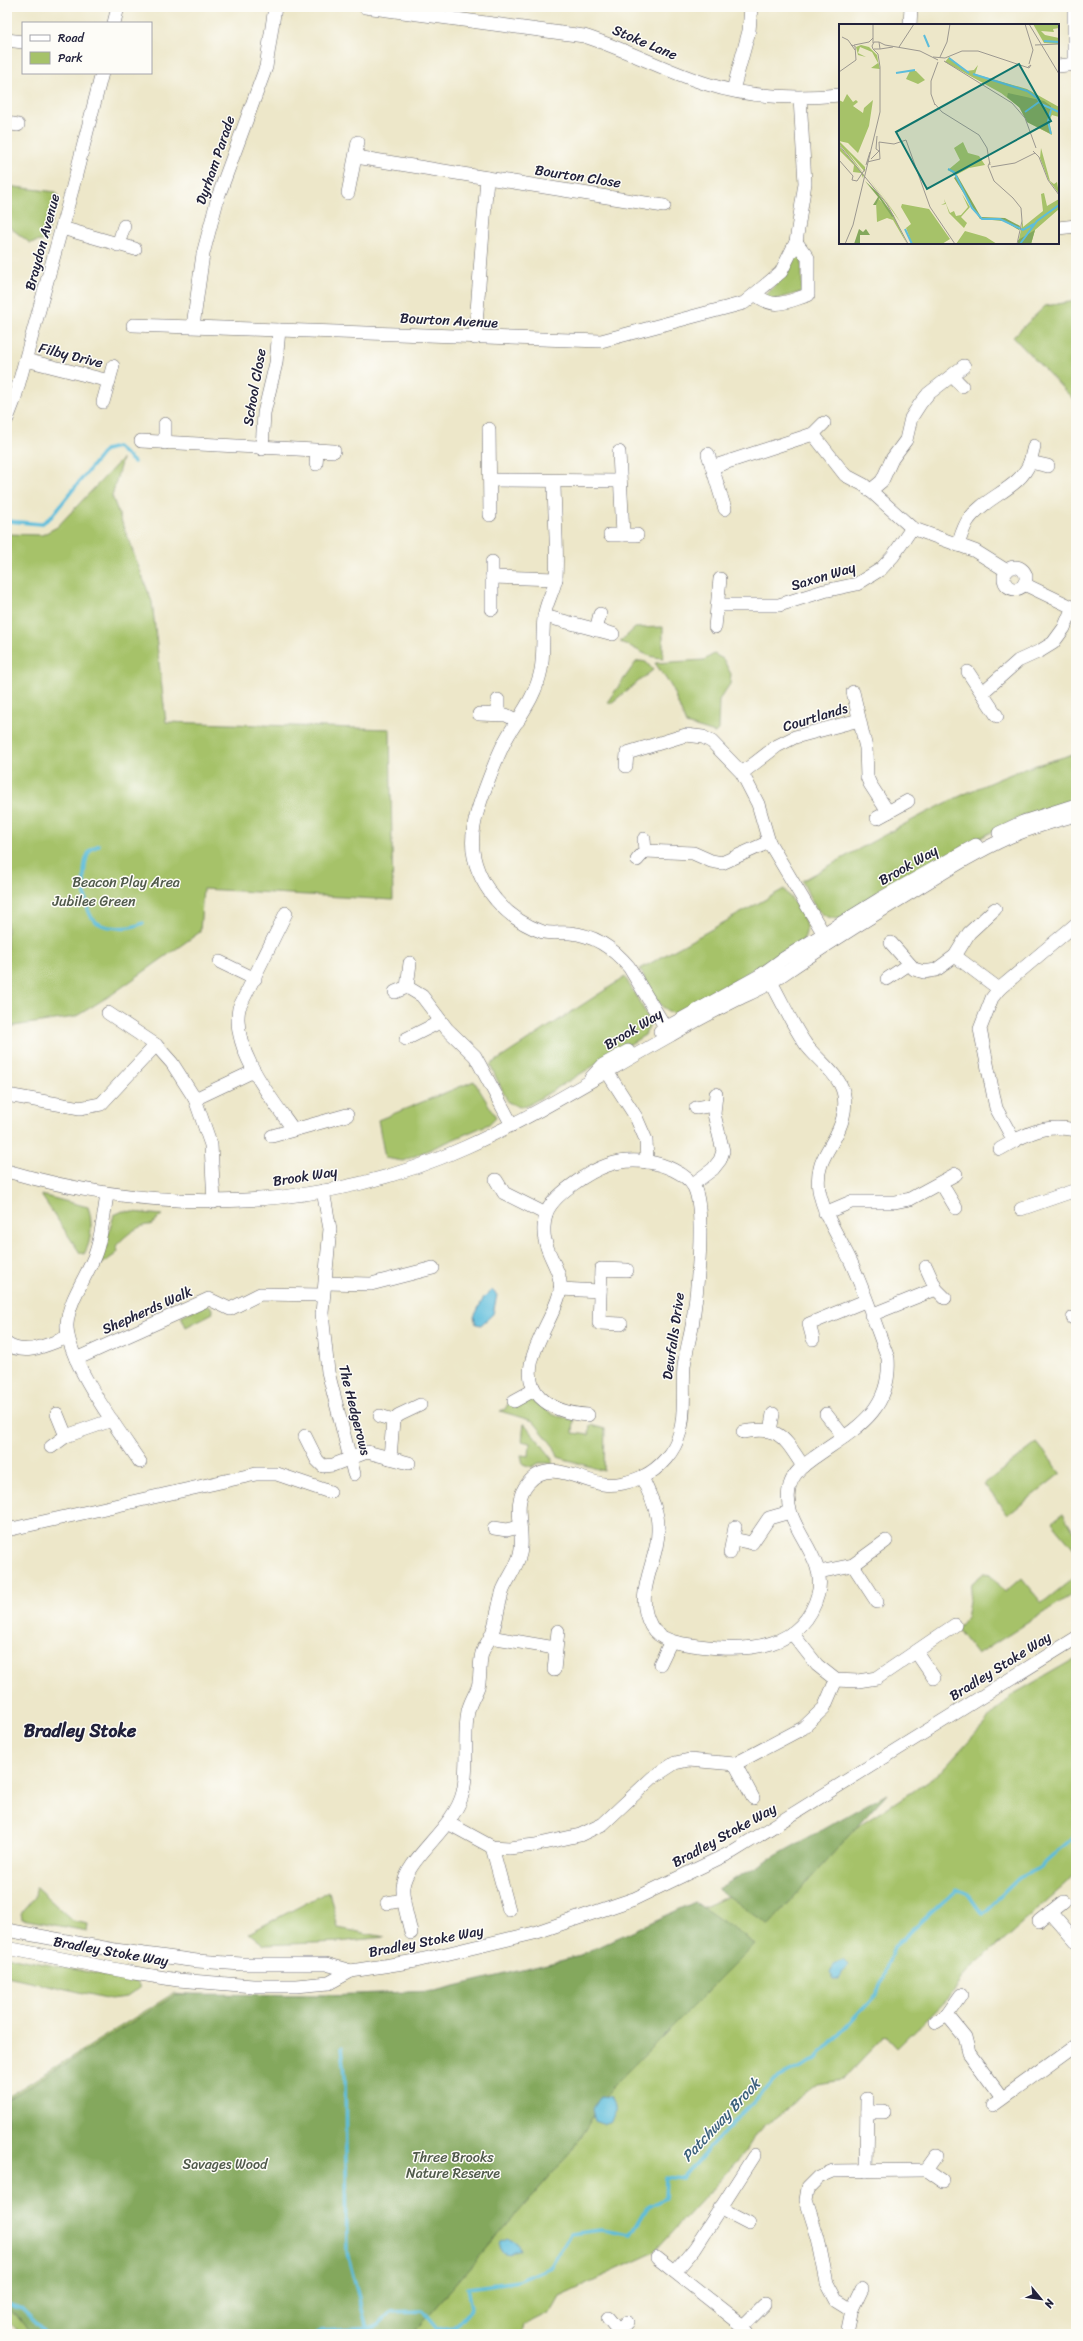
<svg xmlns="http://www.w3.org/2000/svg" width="1083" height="2341" font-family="Sriracha,sans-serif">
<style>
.green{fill:#a6c269;stroke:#647252}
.forest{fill:#84a85d;stroke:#53654c}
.water{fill:#5dbddb;stroke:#40708b}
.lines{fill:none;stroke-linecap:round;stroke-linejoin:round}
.stream{stroke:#5dbddb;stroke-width:3.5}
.minor-casing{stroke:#69676d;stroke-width:14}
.minor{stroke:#fff;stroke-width:13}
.labels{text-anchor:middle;stroke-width:3;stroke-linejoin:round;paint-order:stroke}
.street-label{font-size:14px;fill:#22223b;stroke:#fdfcf7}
.park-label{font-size:14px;fill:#505a4b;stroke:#fdfcf7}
.water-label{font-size:15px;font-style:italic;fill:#3a607b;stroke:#fdfcf7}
.district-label{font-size:18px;font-weight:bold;fill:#22223b;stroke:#fdfcf7}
.inset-river{fill:none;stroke:#5dbddb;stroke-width:2}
.inset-road{fill:none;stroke:#9c9890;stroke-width:1}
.view{fill:#0f766e;fill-opacity:0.15;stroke:#0f766e;stroke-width:2}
.inset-edge{fill:none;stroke:#22223b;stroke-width:2}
</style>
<rect width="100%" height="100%" fill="#fdfcf7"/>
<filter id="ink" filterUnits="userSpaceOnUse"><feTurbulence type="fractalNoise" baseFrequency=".025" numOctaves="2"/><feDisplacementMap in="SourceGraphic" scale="8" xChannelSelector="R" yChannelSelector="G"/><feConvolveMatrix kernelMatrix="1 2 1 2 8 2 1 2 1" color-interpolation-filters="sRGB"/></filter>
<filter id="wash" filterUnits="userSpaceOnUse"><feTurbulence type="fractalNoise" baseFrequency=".012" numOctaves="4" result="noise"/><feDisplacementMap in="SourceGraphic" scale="16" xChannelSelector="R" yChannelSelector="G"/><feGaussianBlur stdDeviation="0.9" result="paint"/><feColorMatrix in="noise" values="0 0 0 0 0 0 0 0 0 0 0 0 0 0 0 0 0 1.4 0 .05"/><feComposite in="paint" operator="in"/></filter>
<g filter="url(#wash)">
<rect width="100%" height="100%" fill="#ede7c9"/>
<g class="green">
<polygon points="7,186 56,192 58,196 46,240 30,243 7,225"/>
<polygon points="798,253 802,255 802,292 769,301 764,297 787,273"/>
<polygon points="1076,301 1076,402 1013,337 1045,306"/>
<polygon points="122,459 112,496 152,602 166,722 390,729 393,900 203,889 200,932 111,995 75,1017 7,1027 7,534 42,535 57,527"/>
<path d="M 663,627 L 663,658 C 646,658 637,648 620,642 L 635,628 Z"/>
<polygon points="714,654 723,659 731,674 730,684 719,700 718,730 715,733 686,724 671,686 655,663 704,660"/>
<polygon points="641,661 646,662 653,670 610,704 608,701 636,662"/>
<path d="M 1076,753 L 1076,801 L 1025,815 L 945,856 L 839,919 C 815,918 812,900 802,881 C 874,841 946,798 1024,769 C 1041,763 1059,759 1076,753 Z"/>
<path d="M 784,889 C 794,904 814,922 803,940 L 678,1014 C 657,1012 649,986 640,969 Z"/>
<polygon points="625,977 651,1022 645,1035 527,1106 519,1107 508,1102 490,1065"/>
<polygon points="474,1081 496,1117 489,1124 403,1161 385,1158 378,1120"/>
<path d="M 41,1195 L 88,1207 C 93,1219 92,1242 84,1254 L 80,1253 Z"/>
<path d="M 123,1211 L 162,1215 L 151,1225 C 138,1224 124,1237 116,1246 L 118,1251 L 116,1254 L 99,1266 L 114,1215 Z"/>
<polygon points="207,1304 211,1307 213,1313 186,1327 181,1316"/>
<polygon points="528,1398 554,1415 574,1420 573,1433 589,1435 590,1425 605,1429 604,1471 558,1457 554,1447 533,1421 500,1411 505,1409 508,1404"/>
<polygon points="524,1423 553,1459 552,1463 539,1463 532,1467 523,1464 521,1455 529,1456 530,1443 522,1441"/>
<polygon points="1037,1443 1061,1473 1008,1515 984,1484"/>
<polygon points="1063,1514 1076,1535 1076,1551 1052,1522"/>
<polygon points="984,1573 990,1574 1005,1592 1021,1578 1042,1603 1076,1576 1076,1592 977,1655 957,1629 966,1618 972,1583"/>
<polygon points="1076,1658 1076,1875 962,1976 953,1993 897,2048 885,2035 842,2080 818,2084 758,2131 745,2152 653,2253 559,2296 550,2312 524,2325 522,2334 21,2334 17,2328 7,2321 7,2097 174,1993 293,2002 436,1997 556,1968 662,1925 718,1901 812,1856 885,1809 937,1775 1010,1696"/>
<polygon points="36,1887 73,1921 88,1924 87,1931 22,1919 21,1913 35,1897"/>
<polygon points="329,1891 338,1928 385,1937 339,1942 264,1945 249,1933"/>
<polygon points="7,1957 137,1981 140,1988 127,1997 111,1999 7,1976"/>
</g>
<g class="forest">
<polygon points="887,1793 769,1925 717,1889"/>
<polygon points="695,1902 755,1944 610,2089 571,2152 412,2334 32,2334 16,2314 7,2310 7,2100 177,1994 328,1995 434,1991 576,1957"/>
</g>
<g class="water">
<polygon points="492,1290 497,1295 493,1314 481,1325 476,1324 474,1317 484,1297"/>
<polygon points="843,1960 848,1965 839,1979 833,1979 829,1972 833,1965"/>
<path d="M 600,2096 L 611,2097 C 616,2106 617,2111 612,2121 L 603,2124 L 595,2121 L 592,2109 Z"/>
<polygon points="509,2239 517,2243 520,2249 509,2254 503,2252 500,2247 501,2242"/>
</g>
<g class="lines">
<g class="stream">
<polyline points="7,521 41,524 51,517 105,450 117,447 134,462"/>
<path d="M 99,845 C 96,847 93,848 91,850 C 80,861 83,908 93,919 C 103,931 131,929 143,923"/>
<polyline points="342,2047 345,2074 347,2253 367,2328"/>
<polyline points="7,2304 22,2309 47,2334"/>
<polyline points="316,2334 322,2330 376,2327 391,2312 422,2311 437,2329 455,2327 472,2308 468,2288 518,2281 551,2267 570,2234 601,2230 630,2235 646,2208 665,2198 666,2177 683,2179 710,2147 776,2079 816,2059 877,1994 894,1947 957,1889 968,1894 982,1914 1019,1878 1042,1867 1045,1862 1076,1834"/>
</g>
</g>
</g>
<g filter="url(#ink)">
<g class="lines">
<g class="minor-casing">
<g id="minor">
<path d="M 365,7 L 584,36 C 626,49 665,71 707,84 C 750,98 795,99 840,95"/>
<polyline points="114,23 118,7"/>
<polyline points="910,25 911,7"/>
<polyline points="7,40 23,42"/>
<polyline points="1074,64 1074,7"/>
<polyline points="1058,66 1076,64"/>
<polyline points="733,90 749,31 751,7"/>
<polyline points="7,123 18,125"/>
<polyline points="356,157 664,206"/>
<polyline points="348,193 358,142"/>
<polyline points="62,228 135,249"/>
<polyline points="1058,228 1076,226"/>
<polyline points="118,245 124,226"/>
<path d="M 756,295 C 776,310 785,302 808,295 L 808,258 L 796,242"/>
<polyline points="133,325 601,341 744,303 781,272 796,242 805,183 800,98"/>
<polyline points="193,326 203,254 218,197 266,67 275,7"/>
<polyline points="475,338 487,178"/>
<polyline points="26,360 109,381"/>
<polyline points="952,376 962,386"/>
<polyline points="103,402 113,366"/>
<polyline points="7,419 14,401 72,190 102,73"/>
<polyline points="489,429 490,515"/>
<polyline points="813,434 845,475 864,485 912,528 975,551 1007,571"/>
<polyline points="141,441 334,451"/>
<polyline points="165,443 165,424"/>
<polyline points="262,449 264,413 276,363 279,330"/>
<polyline points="619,452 623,535"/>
<polyline points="708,454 725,509"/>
<polyline points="1030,462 1034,446"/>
<polyline points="316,464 317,451"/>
<polyline points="712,467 813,434 824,423"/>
<polyline points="490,480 620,481"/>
<path d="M 554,481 C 554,512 558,546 556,578 C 554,591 545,604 544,618 C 542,635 544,653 541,670 C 536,695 522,713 509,734 C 500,749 494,765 488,781 C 470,828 462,858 496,900 C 508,914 525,926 543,932 C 552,934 561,932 570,933 C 594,935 614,949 629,967 L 670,1035"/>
<polyline points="870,491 882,481 892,459 906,440 911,418 920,404 928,394 964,366"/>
<polyline points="610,535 637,535"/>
<path d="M 958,545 C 961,536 964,525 969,519 C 986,496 1020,489 1030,462 L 1048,466"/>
<polyline points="492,562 492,609"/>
<circle cx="1015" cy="578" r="11"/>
<polyline points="492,577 556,579"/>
<polyline points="1024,584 1076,609"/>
<polyline points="718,605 779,605 824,591 857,584 881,569 893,556 912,528"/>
<polyline points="544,616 613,634"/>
<polyline points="715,627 720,579"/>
<polyline points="596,630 600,614"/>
<polyline points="968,672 997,716"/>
<polyline points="853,692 866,748 867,777 870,784 888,812"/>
<polyline points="982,693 1018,661 1040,651 1053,643 1064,628 1073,607"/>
<polyline points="479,714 506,715 518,721"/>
<polyline points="498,714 498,700"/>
<polyline points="626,766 627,753 686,735 703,737 712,742 742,773 758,804 769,842 828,941"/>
<polyline points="742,773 777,746 795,737 859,720"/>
<polyline points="877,818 908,801"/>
<polyline points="999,833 1023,822 1076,805"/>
<polyline points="645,851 693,853 711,861 722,863 769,842"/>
<polyline points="637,860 645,851 644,839"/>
<path d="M 286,913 L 239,1008 C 231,1049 271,1098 293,1129"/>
<path d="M 1076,924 L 999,989 L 992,998 L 980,1029 L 996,1108 L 1014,1141 C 1036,1129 1052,1125 1076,1130"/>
<polyline points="891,943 914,969 924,972 936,970 955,956 969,933 995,909"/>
<polyline points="955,956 999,989"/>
<polyline points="220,962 255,979"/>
<polyline points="410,963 407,987 422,996 447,1029 475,1056 512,1125"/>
<polyline points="887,979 909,964"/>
<polyline points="766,984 762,981 761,975 783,959 880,899 976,845"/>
<polyline points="395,992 407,987"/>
<polyline points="108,1013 156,1045 172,1063 195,1099 211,1145 214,1202"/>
<polyline points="660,1031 761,975"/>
<polyline points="406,1039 440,1022"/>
<polyline points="604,1067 636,1117 646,1140 647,1162"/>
<polyline points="591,1078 603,1065 628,1051"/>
<polyline points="7,1095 80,1108 101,1104 156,1045"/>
<polyline points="195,1099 254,1071"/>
<polyline points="696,1108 713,1105"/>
<polyline points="272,1136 347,1115"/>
<polyline points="1000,1149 1014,1141"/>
<path d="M 7,1171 C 157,1215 321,1213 466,1147 C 537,1115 603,1073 671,1035 C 693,1022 716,1010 738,999 C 748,994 761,989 770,983 C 809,956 851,929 892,904 C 930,881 969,855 1009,837 C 1031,828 1054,821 1076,815"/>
<polyline points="496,1180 504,1193 546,1214"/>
<polyline points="941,1183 956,1208"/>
<polyline points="693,1184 713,1169 720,1160 723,1151 714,1114 716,1094"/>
<polyline points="323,1191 330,1229 322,1313 328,1372 354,1474"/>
<path d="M 107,1195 C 104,1213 102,1234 96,1252 C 88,1276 69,1298 67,1324 C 65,1359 120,1432 140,1462"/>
<polyline points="1021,1209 1076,1190"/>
<polyline points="825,1213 851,1202 895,1202 910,1199 956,1174"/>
<polyline points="926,1267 936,1289 945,1298"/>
<polyline points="326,1283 371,1284 433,1268"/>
<polyline points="560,1289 600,1291"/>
<polyline points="871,1315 936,1289"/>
<polyline points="1073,1318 1076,1318"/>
<polyline points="621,1324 599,1323 601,1269 627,1270"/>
<polyline points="813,1339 809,1324 865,1301"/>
<path d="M 7,1344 C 26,1357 48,1344 68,1337"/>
<polyline points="76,1359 209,1299 230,1309 260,1294 323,1295"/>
<polyline points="514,1401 534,1390"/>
<polyline points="57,1414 66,1436"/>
<polyline points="826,1414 844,1437"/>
<polyline points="380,1416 393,1420 399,1415 420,1405"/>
<polyline points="770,1431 773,1414"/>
<path d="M 743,1432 C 780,1425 784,1438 803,1466"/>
<polyline points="305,1436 317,1460 323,1466 333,1465 367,1452 409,1463"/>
<polyline points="51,1447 66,1436 112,1420"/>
<polyline points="390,1458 393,1420"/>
<path d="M 642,1477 C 648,1492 658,1509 658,1526 C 660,1560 632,1592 651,1626 C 660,1642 682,1644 699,1646 C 747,1652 803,1650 818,1594 C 829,1555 778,1524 790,1485 C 794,1472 804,1465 815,1457 C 853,1430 892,1412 888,1358 C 876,1326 865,1293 851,1262 C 840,1238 824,1217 819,1190 C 814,1157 837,1145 843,1117 C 852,1080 825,1069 807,1046 C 793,1027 783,1003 771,982"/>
<polyline points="494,1528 507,1530 519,1527"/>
<polyline points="7,1530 256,1474 277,1474 330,1492"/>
<polyline points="733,1539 752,1543 769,1518 790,1512"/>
<polyline points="730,1553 735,1527"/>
<polyline points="853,1565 877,1602"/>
<polyline points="819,1572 853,1565 886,1541"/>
<polyline points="792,1633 817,1665 836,1680 858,1681 877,1678 955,1625"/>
<polyline points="490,1637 555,1648"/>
<polyline points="917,1653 934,1678"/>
<polyline points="660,1664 671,1641"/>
<polyline points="554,1670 558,1631"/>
<polyline points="735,1764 753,1798"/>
<polyline points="448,1823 492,1847 509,1848 535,1845 580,1835 603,1824 652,1778 675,1763 689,1760 735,1764 803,1728 824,1708 836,1680"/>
<polyline points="492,1847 509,1910"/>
<polyline points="387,1903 404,1900"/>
<polyline points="1050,1912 1076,1942"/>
<polyline points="1039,1921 1063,1902"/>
<polyline points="7,1930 115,1950 197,1961 242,1964 326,1964 351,1971"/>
<path d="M 411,1933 C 408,1918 402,1902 403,1887 C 406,1858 455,1828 463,1792 C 469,1765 463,1737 468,1711 C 470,1702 475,1695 478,1687 C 481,1676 479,1664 482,1653 C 484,1647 488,1642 491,1636 C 497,1621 498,1605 503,1590 C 508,1578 517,1567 520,1554 C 526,1531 510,1504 528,1483 C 549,1458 578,1480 603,1484 C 615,1486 631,1482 642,1477 C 660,1469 675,1451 680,1432 C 686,1411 682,1388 684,1366 C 686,1350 691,1335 693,1320 C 697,1292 706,1211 694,1187 C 686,1173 663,1164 648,1162 C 635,1160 620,1161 608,1165 C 590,1171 552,1195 546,1214 C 544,1221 543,1233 545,1240 C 548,1257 563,1273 560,1291 C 555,1321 511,1368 540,1397 C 553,1410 570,1414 588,1415"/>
<polyline points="7,1948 134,1973 178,1980 253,1986 296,1986 329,1983 351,1971 416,1961 534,1933 634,1899 732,1852 1076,1638"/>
<polyline points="947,2015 965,2037 969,2053 1002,2098"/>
<polyline points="936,2022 947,2015 961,1995"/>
<polyline points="992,2106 1076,2045"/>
<polyline points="867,2112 884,2112"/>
<polyline points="936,2156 926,2170 943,2182"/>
<polyline points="866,2171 867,2099"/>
<polyline points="720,2208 749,2223"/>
<polyline points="657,2258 743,2326 747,2334"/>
<polyline points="676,2271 695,2248 754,2156"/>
<polyline points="852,2310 836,2300 827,2283 818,2238 806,2200 808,2188 819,2177 833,2171 926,2170"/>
<polyline points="608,2318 621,2334"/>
<polyline points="743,2326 764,2305"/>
<polyline points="619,2331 627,2322"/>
<polyline points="847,2334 852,2310 862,2289"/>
</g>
</g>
<use href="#minor" class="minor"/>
</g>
</g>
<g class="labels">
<g class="street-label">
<text transform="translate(645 42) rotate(23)" y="5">Stoke Lane</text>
<text transform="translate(215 160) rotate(-71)" y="5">Dyrham Parade</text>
<text transform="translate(578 176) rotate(9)" y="5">Bourton Close</text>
<text transform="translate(42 242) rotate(-75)" y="5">Braydon Avenue</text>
<text transform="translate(449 320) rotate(3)" y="5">Bourton Avenue</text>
<text transform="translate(71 355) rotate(14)" y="5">Filby Drive</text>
<text transform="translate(254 387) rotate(-80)" y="5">School Close</text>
<text transform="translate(823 576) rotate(-17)" y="5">Saxon Way</text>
<text transform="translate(815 717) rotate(-17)" y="5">Courtlands</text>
<text transform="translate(908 865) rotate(-30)" y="5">Brook Way</text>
<text transform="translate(633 1029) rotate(-31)" y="5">Brook Way</text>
<text transform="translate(305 1176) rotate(-9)" y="5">Brook Way</text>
<text transform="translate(147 1310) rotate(-24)" y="5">Shepherds Walk</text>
<text transform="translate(673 1336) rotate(-82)" y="5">Dewfalls Drive</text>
<text transform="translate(355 1410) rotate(76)" y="5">The Hedgerows</text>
<text transform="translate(1000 1666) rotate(-32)" y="5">Bradley Stoke Way</text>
<text transform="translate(724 1835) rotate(-29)" y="5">Bradley Stoke Way</text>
<text transform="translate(426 1941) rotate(-11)" y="5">Bradley Stoke Way</text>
<text transform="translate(111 1951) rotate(10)" y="5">Bradley Stoke Way</text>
</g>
<g class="park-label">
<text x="126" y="887">Beacon Play Area</text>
<text x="94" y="906">Jubilee Green</text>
<text x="453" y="2162">Three Brooks<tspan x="453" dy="16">Nature Reserve</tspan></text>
<text x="225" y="2169">Savages Wood</text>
</g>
<g class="water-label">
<text transform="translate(721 2120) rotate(-47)" y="5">Patchway Brook</text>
</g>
<g class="district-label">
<text x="80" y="1737">Bradley Stoke</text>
</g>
</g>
<g transform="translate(839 24)">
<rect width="220" height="220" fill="#ede7c9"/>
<path d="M 194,0 L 220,0 L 220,4 L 214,5 L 215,8 L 202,7 L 206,11 L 220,14 L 220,20 L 205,19 ZM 22,21 L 30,23 L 38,31 L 39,37 L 41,45 L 32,44 L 39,39 L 33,28 L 21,23 L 19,29 L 27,33 L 19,31 L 17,23 ZM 110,33 L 127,47 L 135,46 L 139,41 L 136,50 L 188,65 L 220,83 L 220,93 L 213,91 L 210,97 L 213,111 L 188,98 L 180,83 L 162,69 L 106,38 ZM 71,47 L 77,47 L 86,56 L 79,60 L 67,55 ZM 8,70 L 14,78 L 17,76 L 19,78 L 14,82 L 24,89 L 25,84 L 34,76 L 30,102 L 19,129 L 9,119 L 0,117 L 26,143 L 26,148 L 8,127 L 25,150 L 0,120 L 0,76 L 4,78 ZM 124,118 L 129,129 L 140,132 L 146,141 L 130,144 L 117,151 L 109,146 L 121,136 L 115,124 ZM 0,122 L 25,151 L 24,154 L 22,149 L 14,148 L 15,141 L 0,126 ZM 202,124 L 211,157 L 215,160 L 218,158 L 220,170 L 209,155 L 201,134 ZM 28,152 L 54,187 L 38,162 L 62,199 ZM 205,169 L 208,182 L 220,175 L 220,185 L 196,206 L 192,220 L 179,220 L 184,196 L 184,203 L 204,187 L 202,170 ZM 123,170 L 131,183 L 122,193 L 128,199 L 125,204 L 110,189 L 107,180 L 102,181 L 106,179 L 105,175 L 111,189 L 115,187 L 117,192 L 122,191 L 129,183 ZM 39,174 L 55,192 L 68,220 L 54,196 L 48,194 L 38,198 L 37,178 ZM 63,180 L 90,185 L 111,215 L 103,220 L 73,220 L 67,204 L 72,200 L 62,183 ZM 126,207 L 147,213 L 158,220 L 117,220 Z" fill="#a6c269"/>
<path d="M 169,69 L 205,77 L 212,82 L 210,97 L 212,110 L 188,98 L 181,84 L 168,73 ZM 118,151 L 142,193 L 166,194 L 181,202 L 180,206 L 165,197 L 141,195 L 115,154 ZM 26,157 L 38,168 L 55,192 L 53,193 L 40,174 L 37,181 L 34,181 L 39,173 ZM 20,205 L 24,208 L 27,205 L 31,211 L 21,211 L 21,220 L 15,220 ZM 196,206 L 192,220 L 179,220 L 179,216 Z" fill="#84a85d"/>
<path class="inset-river" d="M 85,11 L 90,23M 205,17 L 220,18M 110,34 L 130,49M 57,49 L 76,46M 134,50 L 188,67 L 198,74 L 202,80 L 220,88M 186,88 L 200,78M 212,110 L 209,97 L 212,86M 109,145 L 115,148 L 133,184 L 143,195 L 161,195 L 184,206 L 195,200M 66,205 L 73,220M 181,220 L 198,197 L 220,181"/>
<path class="inset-road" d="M 34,0 L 34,19M 186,0 L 194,26M 190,0 L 220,50M 3,13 L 9,16 L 16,26M 40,18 L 46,21 L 81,27 L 99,36M 15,21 L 30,18 L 34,14M 196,21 L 220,20M 60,23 L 75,0M 41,25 L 54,23M 94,33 L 106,34 L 123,27 L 139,27 L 190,44 L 192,41 L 189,43M 101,33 L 108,18 L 111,0M 105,37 L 173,79 L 186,94 L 197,124M 190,40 L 194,26M 0,48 L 17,36 L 16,22 L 12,21M 96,80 L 103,88 L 140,111 L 148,124 L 151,141M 96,81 L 92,70 L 92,57 L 99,38M 0,121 L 48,180 L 69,220M 194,127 L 200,133 L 209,156 L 220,171M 32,135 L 40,127 L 37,125 L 38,112M 0,136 L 14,152M 28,138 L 41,135 L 40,118 L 55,120 L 67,116 L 91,183 L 116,220M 151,138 L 149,142 L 155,157 L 174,174 L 182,184 L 183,197 L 178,220M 27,141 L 31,128M 152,143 L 176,139 L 196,129M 14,152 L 13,156 L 18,157 L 26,145M 6,220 L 14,201 L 41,88 L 41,43 L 39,30 L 34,25 L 33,22 L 35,18 L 40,18 L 41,25 L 35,25"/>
<path class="view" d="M 180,40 L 212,97 L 88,165 L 57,108 Z"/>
<rect width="220" height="220" class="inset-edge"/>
</g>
<rect width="1083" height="2341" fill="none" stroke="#fdfcf7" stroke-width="24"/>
<rect x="22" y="22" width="130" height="52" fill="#fdfcf7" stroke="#a5a5ac"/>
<rect x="30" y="35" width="20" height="6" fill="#ffffff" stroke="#a5a5ac"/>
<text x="58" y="42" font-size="12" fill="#22223b">Road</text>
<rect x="30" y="52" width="20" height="12" fill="#a6c269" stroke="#a5a5ac"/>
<text x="58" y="62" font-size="12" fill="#22223b">Park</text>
<g transform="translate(1041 2299) rotate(119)" stroke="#fdfcf7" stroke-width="3" paint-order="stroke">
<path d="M0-3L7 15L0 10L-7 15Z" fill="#22223b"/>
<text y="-6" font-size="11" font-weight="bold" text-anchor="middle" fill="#22223b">N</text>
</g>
</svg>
